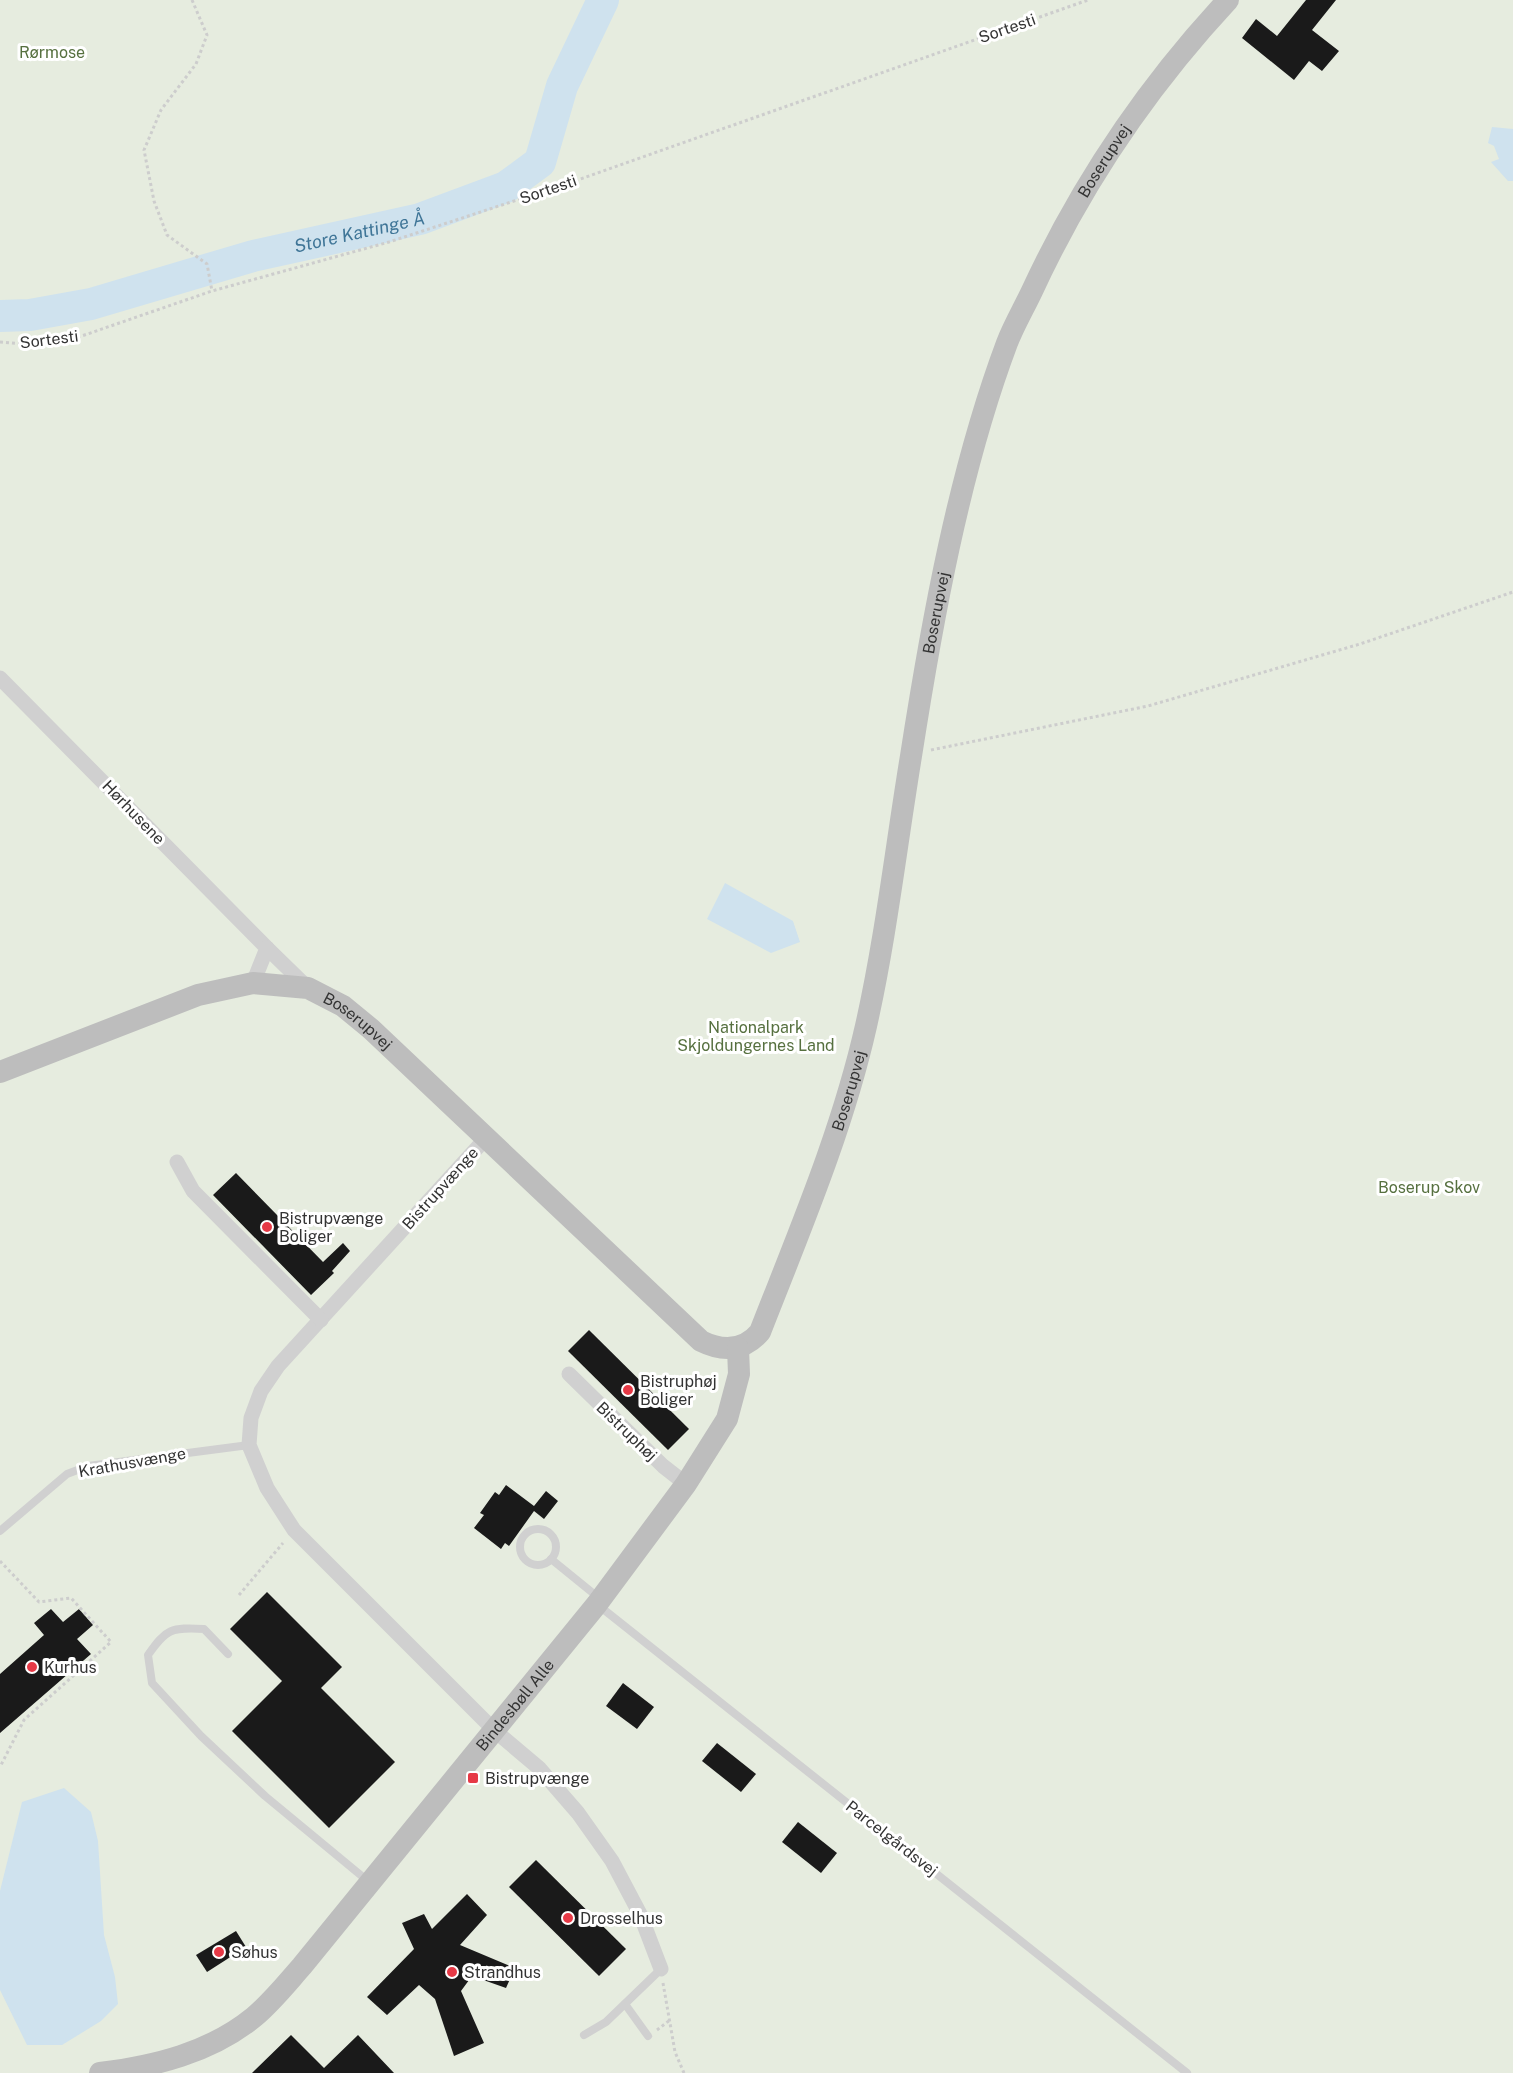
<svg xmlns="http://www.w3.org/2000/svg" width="1513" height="2073" font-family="'Public Sans',sans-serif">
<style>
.green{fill:#e6ecdf}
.water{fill:#cfe2ee}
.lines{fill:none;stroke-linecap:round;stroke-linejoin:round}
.river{stroke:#cfe2ee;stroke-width:32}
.building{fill:#1a1a1a}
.path{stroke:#cdcdcd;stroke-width:3;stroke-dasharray:3 3;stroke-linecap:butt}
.lane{stroke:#d0d0d0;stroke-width:8}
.street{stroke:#d0d0d0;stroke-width:15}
.secondary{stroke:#bdbdbd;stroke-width:22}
.poi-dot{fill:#e63946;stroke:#fff;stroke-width:2}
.labels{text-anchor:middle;stroke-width:6;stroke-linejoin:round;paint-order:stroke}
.street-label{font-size:16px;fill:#333;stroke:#fff}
.park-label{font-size:16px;fill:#56703f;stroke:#fff}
.poi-label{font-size:16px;fill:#333;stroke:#fff;text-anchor:start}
.water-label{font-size:18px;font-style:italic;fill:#3f7597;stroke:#fff}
</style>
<rect width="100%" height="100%" fill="#fff"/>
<rect class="green" x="0" y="0" width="1513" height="2073"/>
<g class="water">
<polygon points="1492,127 1513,129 1513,181 1508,181 1491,162 1499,159 1494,146 1488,143"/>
<polygon points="725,883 793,921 800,942 771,953 707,919"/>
<polygon points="64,1788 91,1812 98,1841 104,1935 115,1977 118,2004 101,2021 62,2045 27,2045 0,1990 0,1891 22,1802"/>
</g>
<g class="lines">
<path class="river" id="s1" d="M 0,316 L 30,315 L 91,304 L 253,256 L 420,219 L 506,187 L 540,162 L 562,86 L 603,0"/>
</g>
<g class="building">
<polygon points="1306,0 1336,0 1312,30 1339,51 1322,71 1309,61 1294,80 1242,38 1256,19 1277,36"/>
<polygon points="236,1173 323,1262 343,1243 350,1251 332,1271 334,1273 311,1295 213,1195"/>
<polygon points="589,1330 689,1429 668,1450 568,1351"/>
<polygon points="506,1485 534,1506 546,1491 558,1501 544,1519 534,1511 509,1546 505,1543 501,1549 474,1528 484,1515 480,1513 495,1492 499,1495"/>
<polygon points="267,1592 342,1667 321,1688 395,1762 329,1828 232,1731 282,1681 230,1629"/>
<polygon points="51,1609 63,1622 79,1609 93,1625 77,1639 91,1654 0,1733 0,1674 44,1635 34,1623"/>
<polygon points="623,1683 654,1707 637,1729 606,1706"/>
<polygon points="717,1743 756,1774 741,1792 702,1761"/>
<polygon points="798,1822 837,1853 821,1873 782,1842"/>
<polygon points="536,1860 626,1949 599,1976 509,1887"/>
<polygon points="467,1894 487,1915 460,1945 515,1968 506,1988 472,1976 461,1991 484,2043 454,2056 435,1999 419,1985 387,2015 367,1997 414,1949 402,1923 424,1914 432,1929"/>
<polygon points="236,1931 246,1947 207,1972 196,1955"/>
<polygon points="291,2035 324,2068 358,2035 394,2073 252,2073"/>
</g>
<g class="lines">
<g class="path">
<polyline points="192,0 207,35 196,64 161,110 144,150 154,201 167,235 207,264 212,291"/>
<polyline points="0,342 23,344 73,339 212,291 389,242 569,183 1088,0"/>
<polyline points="931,750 1148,706 1360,644 1513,592"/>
<polyline points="0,1561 39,1602 71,1598 111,1642 24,1720 0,1767"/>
<polyline points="239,1595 283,1543"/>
<polyline points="663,1983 675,2052 684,2073"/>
<polyline points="657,2030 670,2020"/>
</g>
<g class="lane">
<circle cx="538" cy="1547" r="18"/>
<polyline points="0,1531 67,1474 88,1466 249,1445"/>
<polyline points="551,1559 599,1598"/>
<polyline points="598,1605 1187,2073"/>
<path d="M 228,1654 L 204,1629 C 171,1627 166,1629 148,1655 L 152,1683 L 201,1736 L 265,1796 L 369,1882"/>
<polyline points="625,2004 648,2036"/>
<polyline points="584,2035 606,2022 661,1969"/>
</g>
<g class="street">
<polyline points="0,678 267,948 253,983"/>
<polyline points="267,948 308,988"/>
<polyline points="487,1137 278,1366 261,1391 251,1418 249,1445 267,1488 294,1530 494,1730 539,1768 578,1813 612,1861 640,1914 661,1969"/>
<polyline points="177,1162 193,1191 321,1320"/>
<polyline points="569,1374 663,1466 686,1484"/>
</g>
<g class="secondary">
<path id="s2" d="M 0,1072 L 198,995 L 253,983 L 308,988 L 343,1006 L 371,1029 L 701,1341 C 723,1352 744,1351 760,1332 C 799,1232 842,1132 866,1026 C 886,937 896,847 911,756 C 932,621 959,471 1007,343 C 1014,325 1024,308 1032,291 C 1082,183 1147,87 1228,0"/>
<path id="s3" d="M 100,2073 C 155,2066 210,2053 254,2017 C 272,2002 287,1983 302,1966 L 597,1604 L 686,1484 L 727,1419 L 739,1374 L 738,1348"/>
</g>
</g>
<g class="poi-dot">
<circle cx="267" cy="1227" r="6"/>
<circle cx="628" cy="1390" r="6"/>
<circle cx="32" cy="1667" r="6"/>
<rect x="467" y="1772" width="12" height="12" rx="3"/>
<circle cx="568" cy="1918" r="6"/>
<circle cx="219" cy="1952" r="6"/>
<circle cx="452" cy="1972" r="6"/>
</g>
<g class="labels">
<g class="street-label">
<text transform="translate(1007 28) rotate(-19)" y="6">Sortesti</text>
<text dy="6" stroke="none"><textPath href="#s2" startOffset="2148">Boserupvej</textPath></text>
<text transform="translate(548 189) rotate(-19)" y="6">Sortesti</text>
<text transform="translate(49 339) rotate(-7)" y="6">Sortesti</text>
<text dy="6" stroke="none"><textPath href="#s2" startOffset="1662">Boserupvej</textPath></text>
<text transform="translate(134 812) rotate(46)" y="6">Hørhusene</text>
<text dy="6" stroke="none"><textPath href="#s2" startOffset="384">Boserupvej</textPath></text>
<text dy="6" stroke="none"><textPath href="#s2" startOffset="1176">Boserupvej</textPath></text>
<text transform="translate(440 1188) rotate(-48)" y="6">Bistrupvænge</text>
<text transform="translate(627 1431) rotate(44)" y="6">Bistruphøj</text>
<text transform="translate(132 1462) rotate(-10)" y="6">Krathusvænge</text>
<text dy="6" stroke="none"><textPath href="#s3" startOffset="573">Bindesbøll Alle</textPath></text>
<text transform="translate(892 1838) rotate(38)" y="6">Parcelgårdsvej</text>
</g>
<g class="park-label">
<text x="52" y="58">Rørmose</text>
<text x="756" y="1033">Nationalpark<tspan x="756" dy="18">Skjoldungernes Land</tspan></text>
<text x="1429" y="1193">Boserup Skov</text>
</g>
<g class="poi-label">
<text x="279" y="1224">Bistrupvænge<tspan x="279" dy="18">Boliger</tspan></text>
<text x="640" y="1387">Bistruphøj<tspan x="640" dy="18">Boliger</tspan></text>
<text x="44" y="1673">Kurhus</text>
<text x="485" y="1784">Bistrupvænge</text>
<text x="580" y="1924">Drosselhus</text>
<text x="231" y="1958">Søhus</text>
<text x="464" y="1978">Strandhus</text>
</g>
<g class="water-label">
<text dy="6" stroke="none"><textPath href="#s1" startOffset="370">Store Kattinge Å</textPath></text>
</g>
</g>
</svg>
